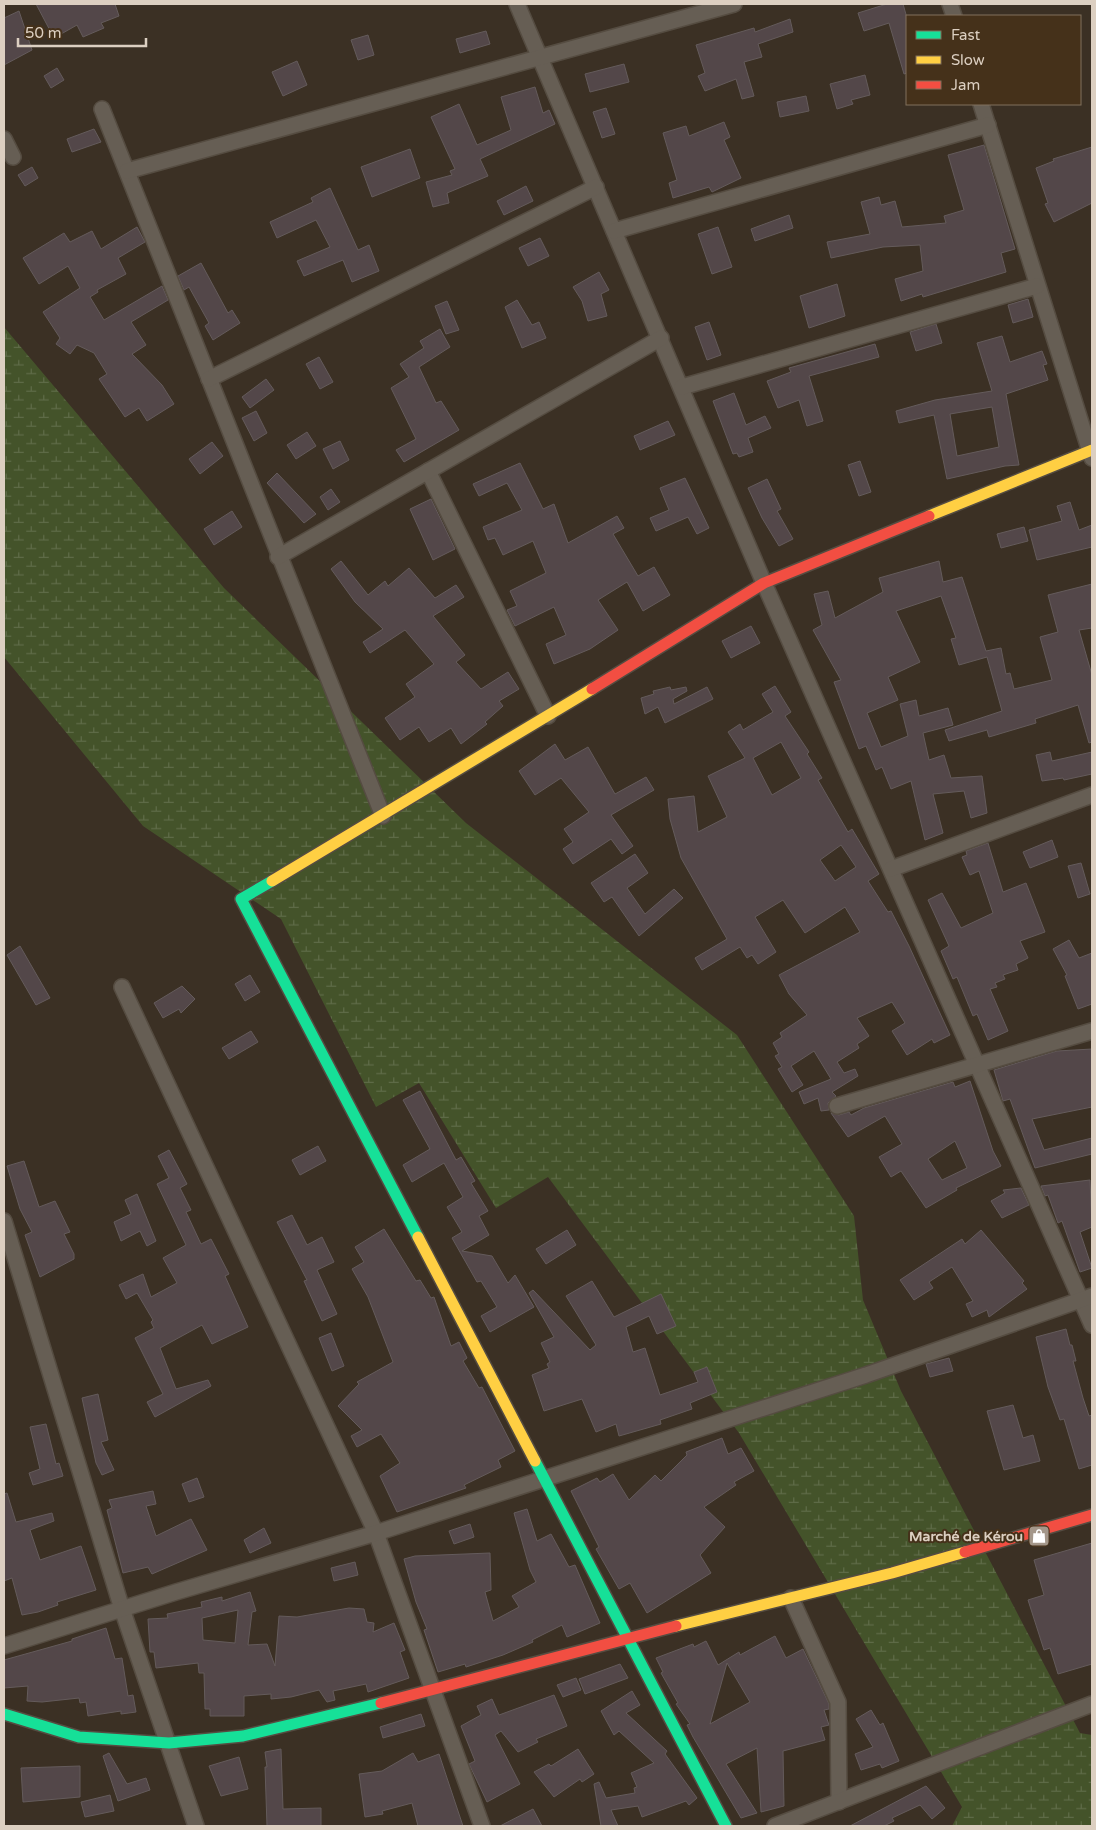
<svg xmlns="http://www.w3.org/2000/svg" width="1096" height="1830" font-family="'Varela Round',sans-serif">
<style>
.wetland{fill:url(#wetland-marsh)}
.building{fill:#534749;stroke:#645b5b;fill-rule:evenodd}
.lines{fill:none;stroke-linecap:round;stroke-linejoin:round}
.street-casing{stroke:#554c41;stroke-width:18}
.fast-casing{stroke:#554c41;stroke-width:14}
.slow-casing{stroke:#554c41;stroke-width:14}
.jam-casing{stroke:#554c41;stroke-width:14}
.street{stroke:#665e54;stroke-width:15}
.fast{stroke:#16e098;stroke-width:11}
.slow{stroke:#ffcf43;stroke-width:11}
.jam{stroke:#f24e42;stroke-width:11}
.labels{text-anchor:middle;stroke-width:4;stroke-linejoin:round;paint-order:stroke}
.poi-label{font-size:14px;font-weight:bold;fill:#dccfc1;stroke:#45311a;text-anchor:end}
</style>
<defs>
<pattern id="wetland-marsh" width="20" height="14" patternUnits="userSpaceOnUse" patternTransform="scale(1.25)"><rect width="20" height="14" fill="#44532a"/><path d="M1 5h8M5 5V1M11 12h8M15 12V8" fill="none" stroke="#5e6b47"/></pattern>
</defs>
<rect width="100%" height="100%" fill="#3b3024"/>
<polygon class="wetland" points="4,327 224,588 466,823 737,1035 854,1216 863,1300 901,1391 1080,1733 1092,1735 1092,1826 952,1826 962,1807 739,1433 548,1177 496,1208 419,1083 376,1107 281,919 143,826 4,657"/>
<g class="building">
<polygon points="36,4 115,4 119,16 101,23 104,28 83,37 77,25 54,38"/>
<polygon points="887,4 903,4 907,18 907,73 904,74 889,23 864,31 858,13"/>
<polygon points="19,11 32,50 4,65 4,18"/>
<polygon points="790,19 793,32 758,44 762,57 744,62 754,96 742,99 736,79 705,91 698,76 705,73 696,45 754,28 755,32"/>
<polygon points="486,31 490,44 460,53 456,39"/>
<polygon points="368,35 374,55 358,60 351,40"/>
<polygon points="297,61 307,85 283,96 272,72"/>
<polygon points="624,64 629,82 590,92 585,74"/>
<polygon points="57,68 64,80 51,88 44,76"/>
<polygon points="865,75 870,95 851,100 853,104 837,109 830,84"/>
<polygon points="535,87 543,113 549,110 555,124 480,159 488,176 447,193 449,203 433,207 426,182 452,175 450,171 455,169 431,117 459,104 477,145 511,130 501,97"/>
<polygon points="806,96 809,111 780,117 777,102"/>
<polygon points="606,108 615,134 602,138 593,112"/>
<polygon points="724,122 730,137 724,140 741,178 712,192 709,187 673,198 669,183 677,180 663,133 686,126 689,136"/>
<polygon points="94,129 101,142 72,152 67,139"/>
<polygon points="984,145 1015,249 1001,253 1006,272 923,297 922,294 901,301 895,279 923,271 920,245 883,247 831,258 827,242 870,234 861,202 879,197 881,205 895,201 902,227 946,223 944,216 964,210 948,155"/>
<polygon points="1092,147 1092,203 1054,222 1045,204 1048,203 1036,168 1054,161 1053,159"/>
<polygon points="410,149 420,178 372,197 361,167"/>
<polygon points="32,167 38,178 25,186 18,175"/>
<polygon points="526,186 533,201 504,215 497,201"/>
<polygon points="330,188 358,250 369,245 379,271 352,282 343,260 304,276 297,261 330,247 316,220 277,238 270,222 313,202 311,198"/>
<polygon points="789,215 793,228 755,241 751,229"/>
<polygon points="137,227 145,242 118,258 126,274 97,290 98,292 90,297 104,320 162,286 168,300 131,322 146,345 132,354 162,385 174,404 147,421 139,408 125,417 99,379 107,374 94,353 77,345 70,354 56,344 60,338 43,312 80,288 68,266 39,284 23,258 64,233 70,242 92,231 101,249"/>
<polygon points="718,227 732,267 712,274 698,234"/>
<polygon points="540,238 549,256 528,266 519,248"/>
<polygon points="201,263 228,313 232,310 240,323 213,340 205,326 209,323 189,287 184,290 178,276"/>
<polygon points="599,272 609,290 601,294 607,316 588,321 582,301 573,287"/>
<polygon points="837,284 845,316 809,328 800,296"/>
<polygon points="1028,299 1033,317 1013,323 1008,305"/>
<polygon points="517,300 532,325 539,322 546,338 522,348 505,307"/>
<polygon points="447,301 459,330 446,334 435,306"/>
<polygon points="709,322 721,355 707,360 695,327"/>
<polygon points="936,324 942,343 916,351 910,332"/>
<polygon points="440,329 450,347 419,367 436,403 441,401 459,430 404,462 396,450 416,439 391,388 409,377 400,364 424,348 420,341"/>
<path d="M 1002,336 L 1010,362 L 1042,351 L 1047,364 L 1043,365 L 1048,380 L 1006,394 L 1019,465 L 1005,466 L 947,479 L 934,415 L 899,423 L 896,411 L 935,400 L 992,391 L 977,343 ZM 992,407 L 999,447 L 957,456 L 950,414 Z"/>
<polygon points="875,344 879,357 809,376 823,421 807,426 799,400 778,408 767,381 791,372 789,368"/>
<polygon points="319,357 333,382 320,389 306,364"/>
<polygon points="266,379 274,390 250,408 242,397"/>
<polygon points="734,393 746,425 765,416 771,428 748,438 753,452 739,457 737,453 733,454 713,401"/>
<polygon points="256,411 267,433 254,441 242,418"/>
<polygon points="668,421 675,435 640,450 634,436"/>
<polygon points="307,432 316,446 296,459 287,445"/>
<polygon points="340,441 349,460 333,469 323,449"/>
<polygon points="212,442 223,456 200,474 189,459"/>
<polygon points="860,461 871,492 859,496 848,465"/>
<polygon points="520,463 543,509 554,504 568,543 617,516 624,528 613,534 638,576 654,567 670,595 643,611 627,582 598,600 618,630 590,649 554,664 546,644 566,635 554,607 515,626 507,610 517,606 510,591 546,573 533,541 503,555 495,538 488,540 483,527 522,510 507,483 479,496 473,484"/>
<polygon points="277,473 316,514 304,523 267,483"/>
<polygon points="685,478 709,528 697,534 688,517 656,531 650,518 669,510 660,488"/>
<polygon points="767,479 781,509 777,511 793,539 779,546 762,518 748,488"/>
<polygon points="331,489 340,502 328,510 320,497"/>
<polygon points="431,499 455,549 433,560 410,509"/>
<polygon points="1070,502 1079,530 1092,525 1092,547 1037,560 1029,530 1062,521 1057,506"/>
<polygon points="232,511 242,527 214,545 204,529"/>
<polygon points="1024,527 1028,541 1001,548 997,534"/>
<polygon points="341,561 368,595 385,581 388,586 409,568 435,598 456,585 464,597 433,616 465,655 456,662 481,689 508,672 519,689 499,701 503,706 485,722 487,724 461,744 451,728 429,742 419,727 400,740 385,718 415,697 406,684 434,664 405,630 370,653 363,642 383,629 355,602 331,569"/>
<polygon points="939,561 943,582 962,577 986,651 1001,648 1006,674 1010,673 1014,689 1052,680 1040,637 1058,632 1048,595 1092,584 1092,628 1079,630 1092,675 1092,742 1089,743 1078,705 1035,719 1036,723 989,737 987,730 949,741 945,730 1002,711 987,657 959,665 951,639 956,638 941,596 896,611 920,662 888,677 898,700 867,713 881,747 908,736 900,704 916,700 919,716 948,708 953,725 923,733 929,760 944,755 951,778 982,776 987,813 971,818 964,791 933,794 943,833 925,840 911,781 891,789 882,767 876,770 866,746 859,749 834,682 841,680 813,630 822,625 814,594 828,591 835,618 883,592 879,578"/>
<polygon points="751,626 760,643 731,658 722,641"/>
<path d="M 775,686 L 791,712 L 785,716 L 809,752 L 807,754 L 822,778 L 818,780 L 848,832 L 852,829 L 879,874 L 868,881 L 888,912 L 891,911 L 909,946 L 950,1035 L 934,1043 L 932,1039 L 907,1055 L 892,1031 L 905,1023 L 892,1002 L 857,1018 L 869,1036 L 857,1044 L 859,1048 L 837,1062 L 844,1073 L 855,1069 L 858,1076 L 832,1092 L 836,1096 L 828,1103 L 829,1110 L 821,1111 L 818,1098 L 804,1104 L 799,1092 L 831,1079 L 814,1051 L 791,1066 L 803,1085 L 792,1092 L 778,1069 L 782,1067 L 775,1056 L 779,1054 L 773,1043 L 782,1037 L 780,1033 L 807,1015 L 789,994 L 779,975 L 860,932 L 845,907 L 805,933 L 783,900 L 755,917 L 776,952 L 758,964 L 752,955 L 747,958 L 740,947 L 702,970 L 695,958 L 727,939 L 681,858 L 670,819 L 668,799 L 694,796 L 698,832 L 727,817 L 708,776 L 745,758 L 728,732 L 740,724 L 743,730 L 773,712 L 762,694 ZM 781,742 L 801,778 L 772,795 L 753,758 ZM 841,845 L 856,867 L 835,881 L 820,860 Z"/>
<polygon points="670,687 671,690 686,687 687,691 673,699 674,704 707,687 713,699 665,723 658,707 645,714 641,698 654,694 653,691"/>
<polygon points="555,744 565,760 588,747 615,794 646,777 654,790 611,815 633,846 622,854 611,839 573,864 563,849 573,842 564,829 589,812 561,778 535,795 519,771"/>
<polygon points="1050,752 1052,761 1092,752 1092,774 1064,780 1063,778 1042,781 1036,755"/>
<polygon points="1052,840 1058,857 1030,868 1023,852"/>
<polygon points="988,843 1003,892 1026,883 1045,932 1020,941 1028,958 1016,964 1018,970 1003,975 1005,979 995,983 997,987 990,989 1008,1031 988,1040 977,1014 973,1016 957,977 953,979 941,951 949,946 928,900 942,893 961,928 993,913 979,871 970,875 962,857 967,855 966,851"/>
<polygon points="635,854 648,873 627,888 645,914 674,889 683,898 639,936 612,897 604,902 591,883"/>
<polygon points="1081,863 1090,894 1078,898 1068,866"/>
<polygon points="1069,940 1079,958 1092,953 1092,1004 1078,1009 1065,976 1067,975 1053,949"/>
<polygon points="20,946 50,998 36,1005 7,955"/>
<polygon points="250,975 260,992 245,1001 235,984"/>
<polygon points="182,986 195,999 181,1013 179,1009 163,1018 154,1003"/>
<polygon points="251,1031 258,1042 229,1059 222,1048"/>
<polygon points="1092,1049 1092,1107 1032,1119 1044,1150 1092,1138 1092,1154 1035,1168 1010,1099 1003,1101 994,1070 1057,1051"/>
<path d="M 970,1081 L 993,1151 L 1001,1166 L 956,1188 L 957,1190 L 926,1208 L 901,1171 L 891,1177 L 879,1157 L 902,1144 L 885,1116 L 848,1137 L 831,1113 L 839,1115 L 849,1112 L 851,1115 L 864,1108 L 953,1082 L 955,1087 ZM 955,1141 L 967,1168 L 942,1180 L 928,1159 Z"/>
<polygon points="420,1091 456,1160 461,1157 475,1181 471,1183 488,1211 479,1216 489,1235 462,1251 492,1256 508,1283 515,1275 534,1307 490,1332 481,1316 497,1307 481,1281 477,1282 452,1238 462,1232 447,1207 463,1197 444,1163 412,1182 403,1165 430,1149 403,1100"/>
<polygon points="318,1146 326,1161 300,1175 292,1160"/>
<polygon points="169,1150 187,1184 180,1188 191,1210 186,1212 201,1244 211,1239 229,1274 225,1276 248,1327 212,1344 202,1325 160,1348 176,1389 208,1380 211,1386 155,1417 147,1402 163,1394 135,1338 154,1328 151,1322 153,1320 137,1293 126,1299 119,1285 143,1274 151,1297 177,1283 163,1258 186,1245 157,1184 169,1178 158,1156"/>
<polygon points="24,1161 39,1207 55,1201 70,1232 64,1234 74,1254 74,1259 40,1277 25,1235 32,1232 20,1209 7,1166"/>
<polygon points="1090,1180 1092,1227 1080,1232 1092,1268 1080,1272 1062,1221 1058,1223 1048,1195 1045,1196 1041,1186"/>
<polygon points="1021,1188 1029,1205 1002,1218 991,1201 1005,1193 1003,1190"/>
<polygon points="137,1194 156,1241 147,1246 140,1231 121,1241 114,1222 131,1214 125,1200"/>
<polygon points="292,1215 307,1245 322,1237 334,1262 317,1270 337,1314 322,1321 304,1281 307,1280 277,1222"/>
<polygon points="384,1229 416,1281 420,1280 431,1298 434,1297 451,1346 459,1342 467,1358 463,1361 479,1388 482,1387 515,1451 498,1460 501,1467 464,1485 466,1488 397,1512 380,1476 400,1463 381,1434 357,1447 351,1436 362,1430 338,1406 359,1384 357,1382 393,1362 368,1297 352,1269 364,1262 355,1247"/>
<polygon points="567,1230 576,1245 546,1264 536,1249"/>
<polygon points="981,1230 1024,1281 1022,1283 1027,1289 989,1317 987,1310 972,1317 966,1304 973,1301 952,1267 929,1282 933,1288 914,1300 900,1280 962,1239 965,1244"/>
<polygon points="592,1281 614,1317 661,1294 676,1326 657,1334 649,1316 626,1327 633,1352 645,1348 660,1395 698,1382 694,1372 707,1367 717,1392 690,1403 692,1409 660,1420 661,1424 619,1436 616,1424 596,1432 582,1399 544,1411 532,1375 549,1368 547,1364 550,1362 541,1343 554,1337 529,1293 533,1290 590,1350 596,1345 566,1296"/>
<polygon points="1066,1329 1070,1345 1072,1345 1076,1361 1073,1361 1083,1398 1089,1416 1092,1415 1092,1465 1079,1469 1064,1419 1060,1420 1048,1387 1036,1337"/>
<polygon points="331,1333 344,1366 332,1371 319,1338"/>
<polygon points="949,1358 953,1371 930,1377 926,1364"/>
<polygon points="98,1394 108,1440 101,1442 114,1470 102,1475 96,1463 82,1398"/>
<polygon points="1013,1405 1023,1438 1033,1435 1040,1461 1004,1470 987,1411"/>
<polygon points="46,1424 56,1464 59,1463 63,1476 33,1485 29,1473 40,1469 30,1427"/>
<polygon points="722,1438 728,1454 741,1448 754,1471 734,1482 736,1485 704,1507 725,1527 700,1555 711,1573 647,1613 630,1583 619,1589 596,1549 599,1547 571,1491 597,1478 600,1482 613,1474 629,1500 655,1475 661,1481 687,1455 686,1452"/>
<polygon points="197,1478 204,1497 189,1502 182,1484"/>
<polygon points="153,1491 156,1504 146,1506 156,1536 191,1519 207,1550 152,1574 148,1567 123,1573 107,1510 112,1508 109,1500"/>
<polygon points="7,1493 16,1522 52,1513 54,1521 30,1530 40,1560 81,1546 96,1590 57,1602 58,1605 38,1612 22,1615 12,1578 4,1581 4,1494"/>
<polygon points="527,1509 537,1541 551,1534 569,1567 575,1565 600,1623 567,1637 562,1625 532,1640 533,1642 503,1655 466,1667 465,1664 438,1672 424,1630 427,1629 416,1602 404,1559 415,1556 490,1553 491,1590 485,1592 493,1621 519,1607 512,1596 536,1582 530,1570 514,1513"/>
<polygon points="470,1524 474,1537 454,1544 449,1531"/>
<polygon points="264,1528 271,1543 250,1553 244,1540"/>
<polygon points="1092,1543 1092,1664 1058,1674 1050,1648 1044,1650 1028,1600 1044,1595 1034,1560"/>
<polygon points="355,1562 358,1575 334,1581 331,1568"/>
<path d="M 250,1592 L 256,1611 L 252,1612 L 248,1645 L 267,1644 L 275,1666 L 279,1616 L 297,1617 L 349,1608 L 364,1609 L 367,1622 L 374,1623 L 373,1632 L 394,1623 L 405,1650 L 400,1652 L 409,1678 L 368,1692 L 366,1684 L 333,1691 L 335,1700 L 327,1702 L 319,1690 L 291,1697 L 271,1699 L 271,1694 L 244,1696 L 244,1716 L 210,1716 L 210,1709 L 205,1709 L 204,1673 L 199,1673 L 198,1663 L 156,1668 L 154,1652 L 150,1652 L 148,1619 L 168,1618 L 167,1614 L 202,1607 L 201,1602 L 222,1597 L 222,1601 ZM 238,1610 L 235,1643 L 203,1640 L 202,1618 Z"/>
<polygon points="106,1628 115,1659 122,1658 128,1696 133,1695 136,1712 121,1714 121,1711 88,1716 86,1702 80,1703 79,1698 42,1702 27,1701 28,1686 4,1688 4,1660 72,1641 72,1639"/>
<path d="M 775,1636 L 786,1658 L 803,1649 L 829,1704 L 829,1709 L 824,1710 L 829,1725 L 821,1727 L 825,1740 L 783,1751 L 784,1806 L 761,1812 L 757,1748 L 726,1764 L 757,1813 L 741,1818 L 693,1737 L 687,1725 L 690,1724 L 676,1704 L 678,1703 L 661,1673 L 663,1672 L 656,1658 L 693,1644 L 694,1647 L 706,1641 L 718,1665 L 739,1652 L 740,1655 ZM 727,1663 L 750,1702 L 710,1724 Z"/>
<polygon points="620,1664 628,1678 585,1694 579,1679"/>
<polygon points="576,1678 581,1690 563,1697 557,1685"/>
<polygon points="632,1691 640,1705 626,1713 667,1751 665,1754 697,1798 689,1805 686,1801 642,1817 638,1806 611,1810 618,1826 601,1826 594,1784 599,1782 606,1798 635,1793 634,1788 637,1787 631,1773 654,1763 619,1731 614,1735 601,1711"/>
<polygon points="554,1695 567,1726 536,1739 538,1742 518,1752 501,1731 495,1735 520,1784 487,1802 469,1764 475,1761 461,1726 481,1715 477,1706 492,1699 499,1715"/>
<polygon points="871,1710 880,1725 883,1723 899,1761 882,1768 880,1764 861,1770 855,1754 873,1747 856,1719"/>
<polygon points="421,1714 425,1726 383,1738 380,1727"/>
<polygon points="281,1749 283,1809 321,1808 321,1826 267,1826 265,1767 267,1767 265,1752"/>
<polygon points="578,1749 594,1774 582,1782 580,1779 554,1797 534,1772 549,1764 551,1766"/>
<polygon points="109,1753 127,1784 146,1778 150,1790 118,1801 103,1756"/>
<polygon points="413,1753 418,1762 439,1754 463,1826 418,1826 412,1803 382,1811 383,1814 365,1817 359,1774 382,1771"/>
<polygon points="239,1757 248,1789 221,1796 209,1766"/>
<polygon points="80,1766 80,1797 23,1802 21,1768"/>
<polygon points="926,1786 945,1808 932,1819 920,1805 892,1818 894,1821 884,1826 850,1826"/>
<polygon points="110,1795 114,1811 85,1817 81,1802"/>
<polygon points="533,1809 542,1826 500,1826"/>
</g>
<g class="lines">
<g class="street-casing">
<g id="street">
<polyline points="517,4 764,583 1092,1325"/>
<polyline points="950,4 954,16"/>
<polyline points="981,104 1092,458"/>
<polyline points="102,109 383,816"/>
<polyline points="4,139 13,157"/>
<polyline points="127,171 734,4"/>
<polyline points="614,231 988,125"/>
<polyline points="209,379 596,187"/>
<polyline points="682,387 1037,286"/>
<polyline points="428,471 548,716"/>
<polyline points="278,557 661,338"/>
<polyline points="891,869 1092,795"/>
<polyline points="122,987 376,1533 482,1826"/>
<polyline points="837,1106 1092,1031"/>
<polyline points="4,1221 122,1609 196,1826"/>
<polyline points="791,1598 838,1702 839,1802"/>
<polyline points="4,1646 176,1592 376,1533 866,1375 1092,1296"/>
<polyline points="775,1826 1092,1704"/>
</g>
</g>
<g class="fast-casing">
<g id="fast">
<polyline points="272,881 241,899 418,1237"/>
<polyline points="535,1461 726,1826"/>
<polyline points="4,1714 79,1737 169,1743 243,1736 381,1703"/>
</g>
</g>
<g class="slow-casing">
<g id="slow">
<polyline points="929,516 1092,450"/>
<polyline points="272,881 592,689"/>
<polyline points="418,1237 535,1461"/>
<polyline points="676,1626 892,1573 965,1552"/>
</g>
</g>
<g class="jam-casing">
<g id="jam">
<polyline points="592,689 764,583 929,516"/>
<polyline points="965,1552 1092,1515"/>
<polyline points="381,1703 676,1626"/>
</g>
</g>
<use href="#street" class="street"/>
<use href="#fast" class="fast"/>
<use href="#slow" class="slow"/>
<use href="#jam" class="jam"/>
</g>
<defs>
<g id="shop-square" transform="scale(1.125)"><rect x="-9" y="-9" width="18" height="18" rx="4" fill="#a4978a" stroke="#45311a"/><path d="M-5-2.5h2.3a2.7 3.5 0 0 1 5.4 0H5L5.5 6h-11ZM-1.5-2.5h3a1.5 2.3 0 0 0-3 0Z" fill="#fff"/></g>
</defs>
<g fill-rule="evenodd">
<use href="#shop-square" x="1039" y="1536"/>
</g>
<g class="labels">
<g class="poi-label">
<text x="1023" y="1541">Marché de Kérou</text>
</g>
</g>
<rect width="1096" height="1830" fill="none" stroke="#dccfc1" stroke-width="10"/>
<rect x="906" y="15" width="175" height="90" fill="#45311a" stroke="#81705d"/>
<rect x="916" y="31" width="25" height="8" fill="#16e098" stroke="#81705d"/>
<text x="951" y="40" font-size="15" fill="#dccfc1">Fast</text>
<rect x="916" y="56" width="25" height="8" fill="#ffcf43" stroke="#81705d"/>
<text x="951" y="65" font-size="15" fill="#dccfc1">Slow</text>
<rect x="916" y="81" width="25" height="8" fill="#f24e42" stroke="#81705d"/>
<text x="951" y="90" font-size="15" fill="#dccfc1">Jam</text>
<path d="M18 38v8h128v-8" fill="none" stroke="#dccfc1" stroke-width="2.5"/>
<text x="25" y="38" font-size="15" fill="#dccfc1" stroke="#45311a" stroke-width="4" paint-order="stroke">50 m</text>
</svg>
